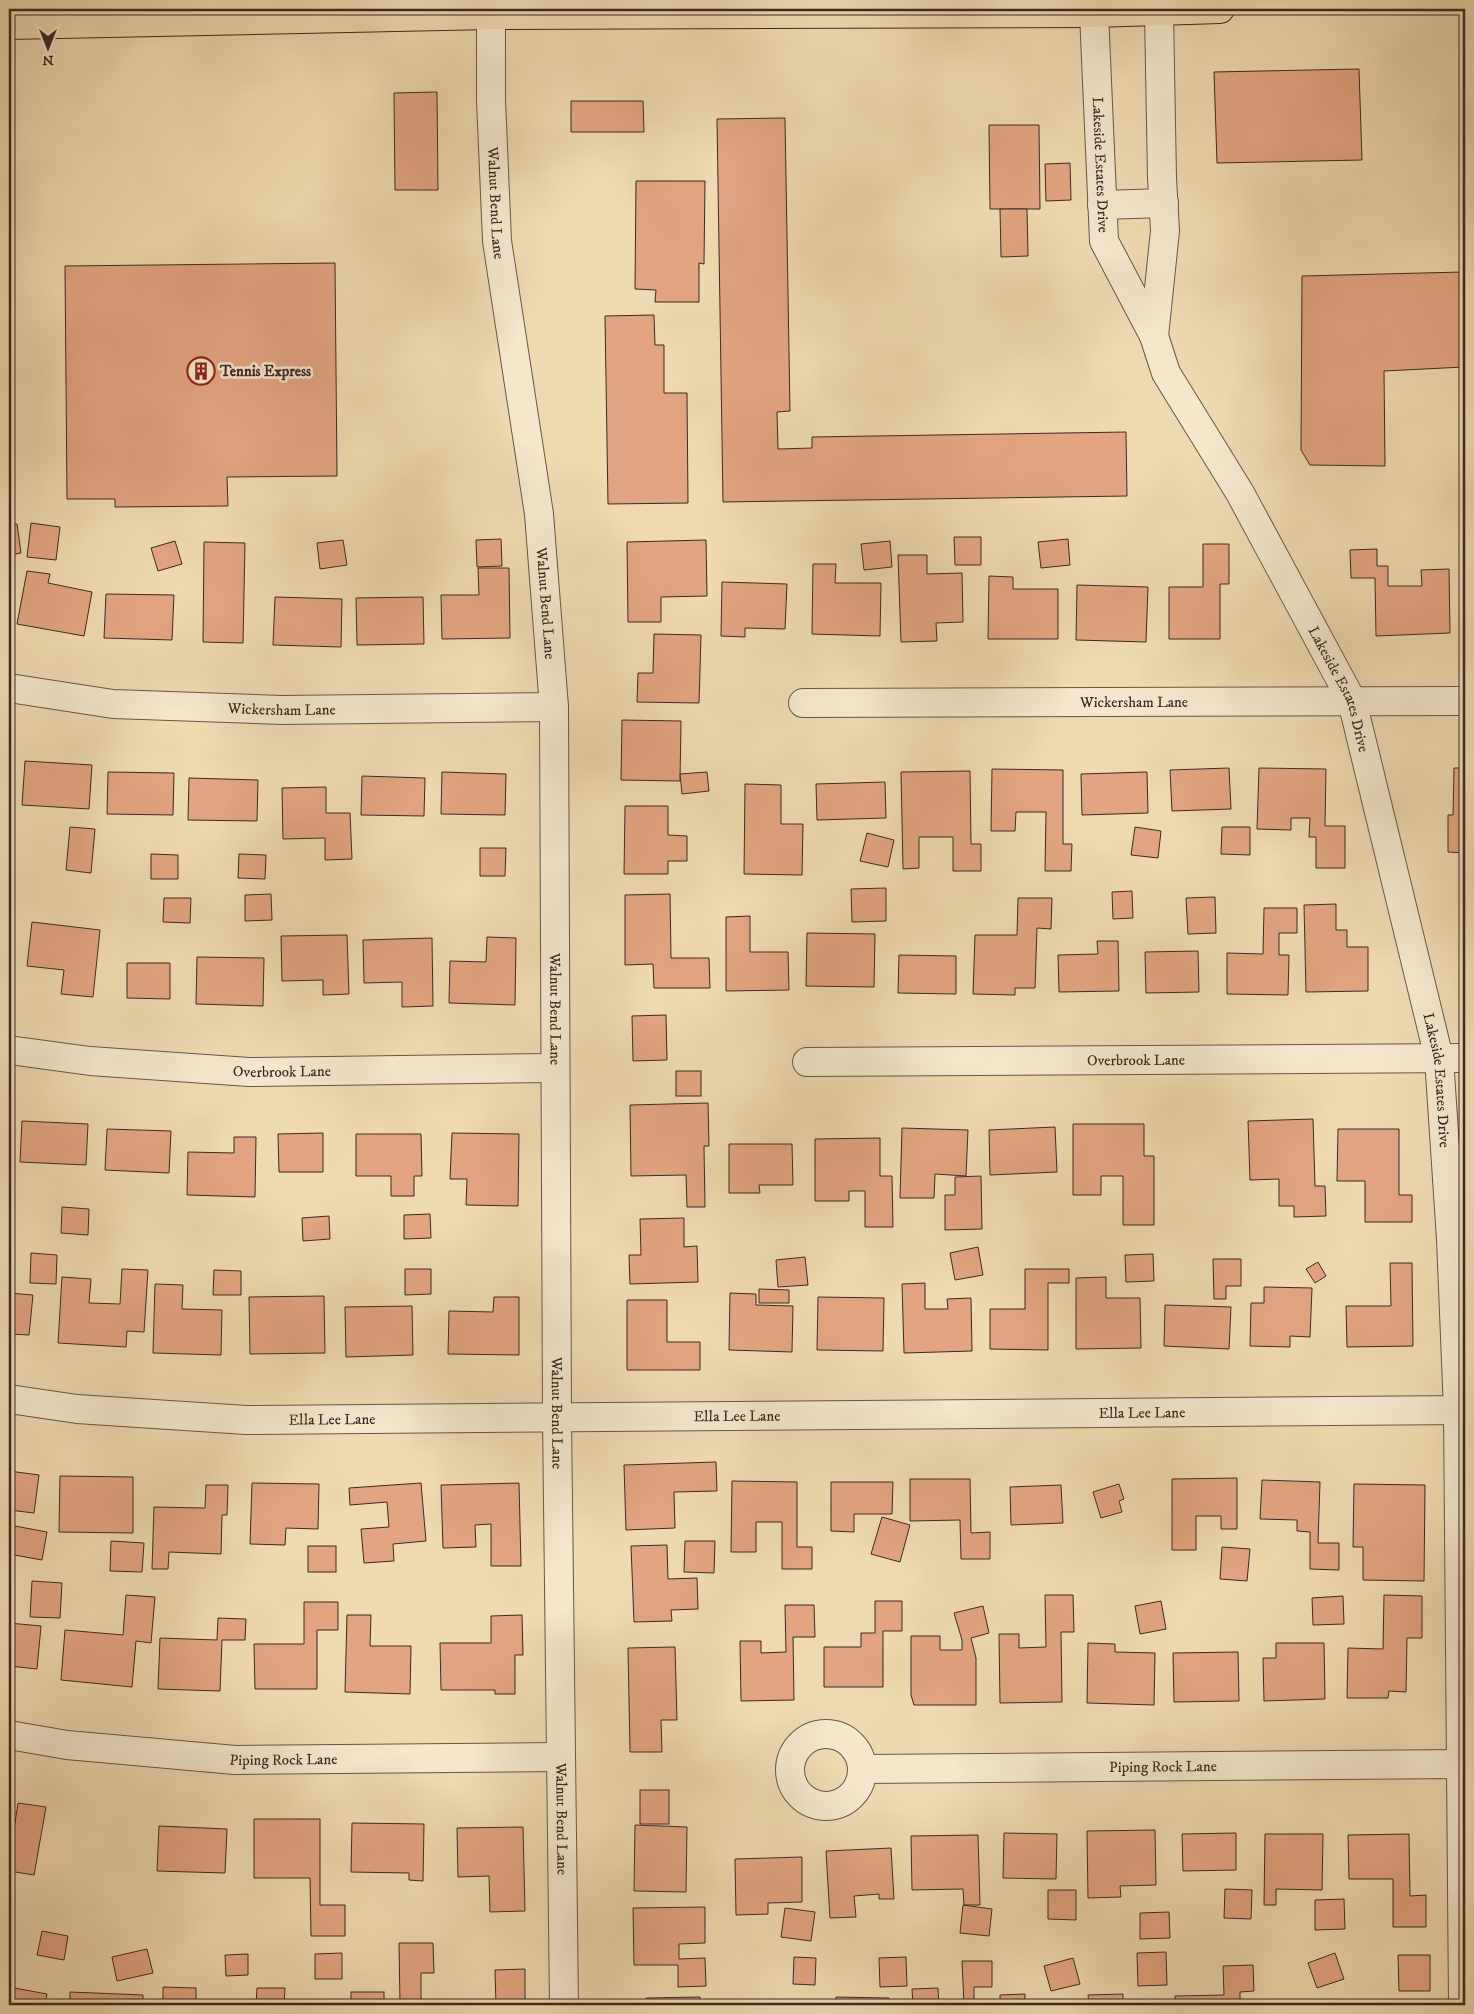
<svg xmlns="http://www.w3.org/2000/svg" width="1474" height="2014" font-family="'IM FELL DW Pica',serif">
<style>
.building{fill:#e2a482;stroke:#3b2a24}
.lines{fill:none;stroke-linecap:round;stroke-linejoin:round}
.minor-casing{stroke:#685647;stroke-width:30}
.primary-casing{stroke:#3b2a24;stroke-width:30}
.minor{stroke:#f5e6cc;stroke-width:28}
.primary{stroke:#efd9b1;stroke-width:28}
.labels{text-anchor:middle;stroke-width:5;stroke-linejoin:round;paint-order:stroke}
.street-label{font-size:15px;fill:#3b2a24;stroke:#f5e6cc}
.poi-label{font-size:15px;font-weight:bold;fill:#3b2a24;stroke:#f5e6cc;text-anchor:start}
</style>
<rect width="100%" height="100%" fill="#efd9b1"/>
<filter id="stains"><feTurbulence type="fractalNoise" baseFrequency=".004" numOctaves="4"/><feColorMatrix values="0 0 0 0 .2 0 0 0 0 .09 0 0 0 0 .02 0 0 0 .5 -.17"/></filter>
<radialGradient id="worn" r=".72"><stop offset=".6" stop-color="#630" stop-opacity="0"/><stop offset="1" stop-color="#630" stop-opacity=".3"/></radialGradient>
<g class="building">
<polygon points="1359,69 1362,160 1217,163 1214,72"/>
<polygon points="437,92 438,190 395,190 394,93"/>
<polygon points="571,101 643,101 644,132 571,132"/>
<polygon points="785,118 790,411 777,412 778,449 812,448 812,437 1126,432 1127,496 723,502 717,119"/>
<polygon points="989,125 1039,125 1040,209 990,209"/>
<polygon points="1070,163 1071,200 1046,201 1045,164"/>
<polygon points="636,181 705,181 704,264 699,263 699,302 655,302 656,290 635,289"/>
<polygon points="1000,209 1027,209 1028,256 1001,257"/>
<polygon points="335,263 337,476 227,477 228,506 115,507 115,499 67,499 65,266"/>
<polygon points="1463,272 1465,280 1464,367 1384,371 1385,466 1310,465 1301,450 1302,276"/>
<polygon points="654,315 655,345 664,345 664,393 687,393 688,503 608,504 605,316"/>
<polygon points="31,523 60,527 56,560 27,557"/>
<polygon points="17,524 21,553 9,555 9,525"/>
<polygon points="954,537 981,537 981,565 955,565"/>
<polygon points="501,539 502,566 477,567 476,540"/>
<polygon points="1068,539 1070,565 1041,568 1038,542"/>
<polygon points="343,540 347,565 320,569 317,543"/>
<polygon points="706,540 707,596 661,597 661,622 628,622 627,542"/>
<polygon points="175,541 182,564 158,571 151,548"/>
<polygon points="890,541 892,567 864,570 861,544"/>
<polygon points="204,542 245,543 243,643 203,642"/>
<polygon points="1203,544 1229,544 1229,584 1220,584 1220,639 1169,639 1169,587 1203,587"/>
<polygon points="1377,549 1377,566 1388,566 1388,586 1422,586 1421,570 1449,569 1450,633 1376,636 1375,578 1351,578 1350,550"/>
<polygon points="898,555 927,555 927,574 962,573 963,622 936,623 937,641 901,642"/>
<polygon points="813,564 836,564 835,583 881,583 880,636 812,634"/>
<polygon points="478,568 509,568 510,638 442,639 441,595 479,595"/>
<polygon points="27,571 50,574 48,583 92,592 84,636 17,624"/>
<polygon points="989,576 1013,577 1013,589 1058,589 1058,639 988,639"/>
<polygon points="722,582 787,584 785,629 745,628 745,637 721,636"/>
<polygon points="1077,585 1148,587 1146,642 1076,640"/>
<polygon points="106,594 174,595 172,640 104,638"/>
<polygon points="275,597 342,599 341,647 273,645"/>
<polygon points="423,597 424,644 357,645 356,598"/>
<polygon points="654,634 701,635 699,703 637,702 638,673 653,673"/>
<polygon points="622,720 681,721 680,781 621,780"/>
<polygon points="25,761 92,765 89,809 22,805"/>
<polygon points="1229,768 1231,809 1172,811 1170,770"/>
<polygon points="1259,768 1326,769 1325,826 1345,826 1345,868 1316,868 1316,837 1309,837 1310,818 1291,818 1291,830 1257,829"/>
<polygon points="1454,768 1465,768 1465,853 1448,852 1448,815 1453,815"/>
<polygon points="992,769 1063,770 1063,844 1072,844 1071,871 1045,871 1046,812 1016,812 1015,831 991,831"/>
<polygon points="970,771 971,844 981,844 981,871 953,871 953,837 919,837 919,868 903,869 901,772"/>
<polygon points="108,772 174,773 173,815 107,814"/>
<polygon points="442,772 506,774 505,815 441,814"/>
<polygon points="707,772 709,791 682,794 680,774"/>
<polygon points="1147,772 1148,813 1082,815 1081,774"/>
<polygon points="362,776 425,778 424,816 361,815"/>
<polygon points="189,778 258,780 257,821 188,820"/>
<polygon points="885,782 886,818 817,820 816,784"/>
<polygon points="745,784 781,785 781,824 803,824 802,875 744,874"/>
<polygon points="326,787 326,813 350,813 352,859 325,860 325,838 283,839 282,788"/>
<polygon points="625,806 668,806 668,835 687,836 687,861 668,861 668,874 624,874"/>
<polygon points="70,827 95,829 91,873 66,870"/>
<polygon points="1135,827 1161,831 1158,858 1131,855"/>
<polygon points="1222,827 1250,827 1250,855 1221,854"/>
<polygon points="867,833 894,840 888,867 860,861"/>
<polygon points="480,848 506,848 505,876 480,876"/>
<polygon points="151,854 178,855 178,879 151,879"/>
<polygon points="239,854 266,855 265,879 238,878"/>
<polygon points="886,888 886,921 852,922 851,889"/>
<polygon points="1132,891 1133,918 1113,919 1112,892"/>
<polygon points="271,894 272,920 245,921 245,895"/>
<polygon points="670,894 671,958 709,958 710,988 654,988 653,964 625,965 625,895"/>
<polygon points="1215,897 1216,933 1188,934 1186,898"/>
<polygon points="164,898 191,898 190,923 163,922"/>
<polygon points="1018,898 1052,898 1051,929 1037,928 1035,988 1015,988 1015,995 973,994 975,935 1017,935"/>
<polygon points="1336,904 1336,930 1347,930 1347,947 1368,947 1368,991 1306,992 1304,905"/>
<polygon points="1264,908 1297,908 1297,933 1279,933 1279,955 1289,955 1288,995 1227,994 1227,953 1263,954"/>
<polygon points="750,916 750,952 788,952 789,990 726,991 726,917"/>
<polygon points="32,922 100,930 93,997 61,994 64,970 27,966"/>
<polygon points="807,933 875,934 874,987 806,986"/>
<polygon points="347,935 349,994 323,995 323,980 282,981 281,936"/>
<polygon points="487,937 516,938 515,1005 449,1003 450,961 486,962"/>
<polygon points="432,938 433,1006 402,1007 402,982 364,983 363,940"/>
<polygon points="1097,941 1118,941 1119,991 1059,992 1058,955 1098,954"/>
<polygon points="1198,951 1199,992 1146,993 1145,952"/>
<polygon points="899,955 956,956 956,994 898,993"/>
<polygon points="197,957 264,958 263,1006 196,1004"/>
<polygon points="127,963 170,963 170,999 127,998"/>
<polygon points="666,1015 667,1060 633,1061 632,1016"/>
<rect x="676" y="1071" width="25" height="25"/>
<polygon points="708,1103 709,1146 704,1146 705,1207 687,1207 686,1175 631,1176 630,1105"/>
<polygon points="1313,1119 1315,1186 1325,1186 1326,1216 1294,1217 1294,1206 1279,1206 1279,1179 1250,1180 1248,1121"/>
<polygon points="22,1121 88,1124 86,1165 20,1162"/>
<polygon points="1073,1124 1144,1124 1144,1156 1154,1156 1154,1225 1123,1225 1123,1176 1101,1176 1101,1195 1073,1195"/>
<polygon points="1055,1127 1057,1172 990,1175 989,1130"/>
<polygon points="902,1128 968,1130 966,1176 935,1174 934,1198 900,1198"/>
<polygon points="107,1129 171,1131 169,1173 105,1170"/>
<polygon points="1338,1129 1399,1129 1399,1195 1412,1195 1412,1222 1365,1222 1365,1181 1337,1181"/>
<polygon points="323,1133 323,1172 279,1172 278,1134"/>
<polygon points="452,1133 519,1134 518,1206 466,1205 467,1179 450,1179"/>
<polygon points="356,1134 421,1134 422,1176 414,1176 414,1196 391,1196 391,1176 356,1176"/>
<polygon points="234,1137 256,1137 255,1197 187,1195 188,1152 234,1153"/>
<polygon points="880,1138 880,1176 892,1176 893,1227 865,1227 865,1191 849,1191 849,1201 815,1201 815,1139"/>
<polygon points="729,1144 792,1144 793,1185 759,1185 760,1193 729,1193"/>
<polygon points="981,1176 982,1229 945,1230 945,1195 955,1195 955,1177"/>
<polygon points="62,1207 89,1209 88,1235 61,1233"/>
<polygon points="430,1214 431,1238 404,1239 404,1215"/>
<polygon points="329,1216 330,1239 303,1241 302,1218"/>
<polygon points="684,1218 684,1247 697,1246 698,1282 630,1284 629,1255 641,1255 640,1219"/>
<polygon points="978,1247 983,1275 955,1280 950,1253"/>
<polygon points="31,1253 57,1255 56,1284 30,1283"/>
<polygon points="1153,1254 1154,1281 1126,1282 1125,1255"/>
<polygon points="805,1257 808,1285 778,1287 776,1260"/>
<polygon points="1213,1259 1241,1259 1241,1286 1226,1286 1226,1299 1214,1299"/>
<polygon points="1318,1262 1326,1276 1315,1283 1306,1269"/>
<polygon points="1390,1263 1412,1263 1413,1346 1347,1347 1346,1306 1391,1306"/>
<polygon points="122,1269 148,1270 144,1332 127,1331 126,1347 58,1343 62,1277 91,1279 89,1303 120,1304"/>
<polygon points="405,1269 431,1269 431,1294 405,1295"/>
<polygon points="1025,1269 1069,1269 1069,1283 1048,1283 1048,1350 990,1349 990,1309 1025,1309"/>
<polygon points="214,1270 241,1271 241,1295 213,1295"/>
<polygon points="1106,1277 1106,1298 1140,1298 1141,1348 1076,1349 1076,1278"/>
<polygon points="925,1283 925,1309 948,1309 947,1299 971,1298 972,1351 904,1353 902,1284"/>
<polygon points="155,1284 183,1285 182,1309 222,1310 221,1355 153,1353"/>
<polygon points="1264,1287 1312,1288 1310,1337 1290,1336 1290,1347 1250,1346 1251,1303 1264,1303"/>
<polygon points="759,1289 789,1290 789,1303 759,1303"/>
<polygon points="9,1293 33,1295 29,1335 9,1334"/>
<polygon points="730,1293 756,1294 756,1305 793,1306 792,1352 729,1350"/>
<polygon points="324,1296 325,1353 250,1354 249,1297"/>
<polygon points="494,1297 519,1297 519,1355 448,1354 449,1311 493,1312"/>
<polygon points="818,1297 884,1298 883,1351 817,1350"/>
<polygon points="627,1300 667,1300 667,1342 700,1342 700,1370 627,1370"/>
<polygon points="1165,1305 1231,1307 1229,1349 1164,1346"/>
<polygon points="412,1306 413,1355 346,1357 345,1307"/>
<polygon points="716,1462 717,1491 674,1492 675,1528 626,1530 624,1465"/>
<polygon points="9,1471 39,1475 34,1513 9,1510"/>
<polygon points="60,1476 133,1477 133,1533 59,1532"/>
<polygon points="1237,1478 1237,1529 1221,1529 1221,1516 1196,1516 1196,1550 1172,1550 1172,1479"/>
<polygon points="910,1479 970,1479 971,1533 990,1532 990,1559 961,1559 960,1520 910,1521"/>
<polygon points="1262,1480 1320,1482 1318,1543 1339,1543 1339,1570 1310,1569 1310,1532 1297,1531 1297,1520 1260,1519"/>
<polygon points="732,1481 797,1482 797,1547 812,1547 812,1569 782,1569 782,1522 756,1522 756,1552 731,1552"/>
<polygon points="831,1482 893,1482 892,1514 854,1514 854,1532 831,1531"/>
<polygon points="252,1483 319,1484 318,1529 286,1528 285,1545 250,1544"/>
<polygon points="421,1483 426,1541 393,1544 394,1561 364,1563 361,1529 389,1527 387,1502 350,1505 349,1488"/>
<polygon points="519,1483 521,1566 491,1566 491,1524 475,1525 476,1547 443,1548 441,1485"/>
<polygon points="1119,1484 1124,1499 1119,1501 1122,1512 1101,1518 1093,1492"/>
<polygon points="1354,1484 1425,1485 1424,1581 1363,1580 1363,1547 1353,1547"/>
<polygon points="206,1485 228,1485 227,1515 222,1515 221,1554 169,1552 168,1569 152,1569 154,1507 205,1508"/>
<polygon points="1061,1485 1063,1523 1011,1525 1010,1487"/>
<polygon points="882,1517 910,1525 900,1562 871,1554"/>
<polygon points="15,1526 47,1532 42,1560 9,1554"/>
<polygon points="111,1541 144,1543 142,1572 110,1571"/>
<polygon points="685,1541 715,1541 714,1573 684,1572"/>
<polygon points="667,1545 668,1579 697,1578 698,1609 671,1610 672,1621 634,1622 631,1546"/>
<rect x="308" y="1546" width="28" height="26"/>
<polygon points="1222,1547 1250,1549 1247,1581 1220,1579"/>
<polygon points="32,1581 62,1583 60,1618 30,1617"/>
<polygon points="126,1595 155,1597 151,1643 136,1641 132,1687 61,1680 65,1630 123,1635"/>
<polygon points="1045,1595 1073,1595 1074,1632 1061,1632 1062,1702 1000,1703 999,1634 1019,1634 1019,1648 1046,1647"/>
<polygon points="1384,1595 1422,1596 1422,1638 1407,1638 1406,1692 1389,1691 1388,1698 1347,1698 1348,1648 1383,1649"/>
<polygon points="1343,1596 1344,1624 1313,1625 1312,1598"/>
<polygon points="875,1601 902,1601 902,1631 883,1631 883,1687 824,1687 824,1647 861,1647 861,1633 875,1633"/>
<polygon points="1161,1601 1166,1629 1140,1634 1135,1606"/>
<polygon points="304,1602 338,1602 338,1630 317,1630 317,1689 255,1689 254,1644 304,1644"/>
<polygon points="785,1605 814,1605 815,1637 793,1637 794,1700 741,1701 740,1641 761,1641 761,1653 786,1652"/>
<polygon points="983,1606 989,1633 971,1638 976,1658 976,1705 914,1705 911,1695 911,1636 940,1636 940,1650 962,1650 962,1640 954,1613"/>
<polygon points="347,1615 371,1615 370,1646 411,1646 410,1694 345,1692"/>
<polygon points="522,1615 523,1655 515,1655 515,1694 495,1694 495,1690 441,1690 440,1643 491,1643 491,1616"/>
<polygon points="218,1618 246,1619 245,1640 222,1640 220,1691 158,1689 160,1638 217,1640"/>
<polygon points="9,1623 41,1626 37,1669 9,1666"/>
<polygon points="1088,1643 1115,1644 1115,1652 1155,1653 1154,1705 1087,1703"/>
<polygon points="1276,1643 1324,1643 1325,1699 1264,1701 1263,1658 1276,1658"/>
<polygon points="675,1647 677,1720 661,1720 662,1752 630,1752 628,1648"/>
<polygon points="1238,1652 1239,1701 1174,1702 1173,1653"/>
<rect x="640" y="1790" width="29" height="34"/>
<polygon points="18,1803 46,1807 34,1875 9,1871 9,1828 14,1829"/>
<polygon points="254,1819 320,1819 320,1905 345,1905 345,1936 311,1936 310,1878 254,1878"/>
<polygon points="352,1823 424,1824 423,1881 409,1880 409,1873 351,1872"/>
<polygon points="635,1825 687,1827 686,1892 634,1891"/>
<polygon points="159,1826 227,1829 225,1873 157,1871"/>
<polygon points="523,1827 525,1911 490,1912 489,1876 458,1877 457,1828"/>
<polygon points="1155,1830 1156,1885 1120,1886 1121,1897 1088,1898 1087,1831"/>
<polygon points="1004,1833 1057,1834 1056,1879 1003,1878"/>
<polygon points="1236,1833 1236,1870 1183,1871 1182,1834"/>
<polygon points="1265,1834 1323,1834 1322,1890 1276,1889 1276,1905 1264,1905"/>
<polygon points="1409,1834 1410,1896 1426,1895 1426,1927 1393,1927 1393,1879 1349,1879 1348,1835"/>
<polygon points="978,1835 980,1905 964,1905 963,1889 912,1890 911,1836"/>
<polygon points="891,1848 894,1899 879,1899 879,1894 854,1896 856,1917 830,1918 826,1851"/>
<polygon points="802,1857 802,1902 768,1903 768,1914 736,1915 735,1859"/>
<polygon points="1225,1889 1252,1890 1251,1919 1224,1918"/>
<polygon points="1048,1890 1076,1890 1076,1920 1048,1919"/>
<polygon points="1344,1899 1345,1929 1315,1930 1315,1900"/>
<polygon points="963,1905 992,1909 989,1936 960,1933"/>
<polygon points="705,1907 705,1943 679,1944 679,1959 705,1958 706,1986 678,1987 678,1965 634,1965 633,1908"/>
<polygon points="785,1908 815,1912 811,1941 781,1937"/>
<polygon points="1169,1912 1170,1938 1140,1939 1140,1913"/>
<polygon points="42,1931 68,1936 64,1960 37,1955"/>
<polygon points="399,1943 433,1943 434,1973 421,1973 421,2005 400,2005"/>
<polygon points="147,1949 153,1973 117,1981 112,1957"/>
<polygon points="1166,1952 1167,1985 1138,1986 1137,1953"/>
<polygon points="342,1953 342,1979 315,1979 315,1954"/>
<polygon points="1335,1953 1344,1979 1317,1988 1308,1963"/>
<polygon points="248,1954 248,1975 226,1976 225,1955"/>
<polygon points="1398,1955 1430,1955 1430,1991 1399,1991"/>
<polygon points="794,1957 816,1958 815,1985 793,1984"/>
<polygon points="906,1957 907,1986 880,1987 879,1958"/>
<polygon points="1073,1958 1080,1984 1051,1991 1044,1966"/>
<polygon points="962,1961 992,1961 992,1987 974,1987 974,2004 981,2005 964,2005"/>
<polygon points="1253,1965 1254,1991 1240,1992 1240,2005 1175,2005 1175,1996 1224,1995 1223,1966"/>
<polygon points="525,1969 525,2005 496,2005 495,1970"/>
<polygon points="9,1987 47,1994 45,2005 9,2005"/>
<polygon points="163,1987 196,1988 196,2004 236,2005 163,2005"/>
<polygon points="257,1988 285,1988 284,2005 256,2005"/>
<polygon points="938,1988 939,2005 913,2005 912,1989"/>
<polygon points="70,1992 143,1995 143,2005 70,2005"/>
<rect x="351" y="1992" width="33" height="13"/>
<polygon points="1025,1994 1025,2005 1000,2005 1000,1995"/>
<polygon points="1123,1994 1123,2005 1089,2005 1088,1995"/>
<polygon points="700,1997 700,2005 647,2005 646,1998"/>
<polygon points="836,1997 889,1998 889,2005 836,2005"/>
<polygon points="1264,2000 1338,2001 1338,2005 1264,2005"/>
<polygon points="477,2001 477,2005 446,2005 446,2002"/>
</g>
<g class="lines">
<g class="minor-casing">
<g id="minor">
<path id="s1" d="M 1094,13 L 1104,241 L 1154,336 L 1166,373 L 1240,493 L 1352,701 L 1439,1058 L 1451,1239 L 1458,1410 L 1463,2005"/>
<path id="s2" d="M 491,15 L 491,100 L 497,241 L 539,514 L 554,707 L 557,1418 L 564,2005"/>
<polyline points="1102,205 1164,203"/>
<polyline points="1154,336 1165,231 1162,178 1159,12"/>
<path id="s3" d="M 9,688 L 113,704 L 281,710 L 554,707"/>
<path id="s4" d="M 803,703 L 1465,701"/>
<path id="s5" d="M 9,1050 L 90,1061 L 249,1072 L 555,1068"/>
<path id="s6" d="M 807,1062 L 1465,1058"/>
<path id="s7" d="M 9,1399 L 77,1409 L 246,1420 L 1465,1410"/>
<circle cx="826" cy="1770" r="36"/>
<path id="s8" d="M 9,1735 L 67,1745 L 235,1760 L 560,1757"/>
<path id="s9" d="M 862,1769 L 1465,1764"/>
</g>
</g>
<g class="primary-casing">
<polyline id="primary" points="9,25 491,15 1094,13 1220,9"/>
</g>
<use href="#minor" class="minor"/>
<use href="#primary" class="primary"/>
</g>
<defs>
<g id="building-ring" transform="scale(1.4375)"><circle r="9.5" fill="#f5e6cc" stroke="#8f2418" stroke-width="1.5"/><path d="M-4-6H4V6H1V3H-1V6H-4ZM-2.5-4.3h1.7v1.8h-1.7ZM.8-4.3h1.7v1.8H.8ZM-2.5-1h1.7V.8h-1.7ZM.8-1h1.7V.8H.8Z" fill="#8f2418"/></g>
</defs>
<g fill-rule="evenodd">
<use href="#building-ring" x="201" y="371"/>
</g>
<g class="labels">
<g class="street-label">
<text dy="5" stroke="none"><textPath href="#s1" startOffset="152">Lakeside Estates Drive</textPath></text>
<text dy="5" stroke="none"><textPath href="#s2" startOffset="188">Walnut Bend Lane</textPath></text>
<text dy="5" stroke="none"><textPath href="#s2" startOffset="592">Walnut Bend Lane</textPath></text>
<text dy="5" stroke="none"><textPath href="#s1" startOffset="736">Lakeside Estates Drive</textPath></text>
<text dy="5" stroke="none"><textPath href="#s4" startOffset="331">Wickersham Lane</textPath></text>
<text dy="5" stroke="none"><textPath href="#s3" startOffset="274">Wickersham Lane</textPath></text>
<text dy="5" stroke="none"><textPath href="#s2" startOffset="998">Walnut Bend Lane</textPath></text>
<text dy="5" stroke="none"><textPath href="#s6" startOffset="329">Overbrook Lane</textPath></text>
<text dy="5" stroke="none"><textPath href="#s5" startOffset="274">Overbrook Lane</textPath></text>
<text dy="5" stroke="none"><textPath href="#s1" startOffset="1141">Lakeside Estates Drive</textPath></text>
<text dy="5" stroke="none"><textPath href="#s2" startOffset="1402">Walnut Bend Lane</textPath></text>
<text dy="5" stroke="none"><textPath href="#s7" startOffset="1134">Ella Lee Lane</textPath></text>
<text dy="5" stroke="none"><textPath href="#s7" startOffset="729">Ella Lee Lane</textPath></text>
<text dy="5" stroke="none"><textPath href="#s7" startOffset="324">Ella Lee Lane</textPath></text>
<text dy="5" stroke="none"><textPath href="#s8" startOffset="276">Piping Rock Lane</textPath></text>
<text dy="5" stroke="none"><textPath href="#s9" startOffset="301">Piping Rock Lane</textPath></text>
<text dy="5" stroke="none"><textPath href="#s2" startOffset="1808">Walnut Bend Lane</textPath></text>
</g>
<g class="poi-label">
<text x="220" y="376">Tennis Express</text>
</g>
</g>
<rect width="1474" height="2014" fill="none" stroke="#efd9b1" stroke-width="30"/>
<rect x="10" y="10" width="1454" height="1994" fill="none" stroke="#3b2a24" stroke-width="2.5"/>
<rect x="15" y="15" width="1444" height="1984" fill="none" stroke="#3b2a24"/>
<g transform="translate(48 48) rotate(180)" stroke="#f5e6cc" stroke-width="4" paint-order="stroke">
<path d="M0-4L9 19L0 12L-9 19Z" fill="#3b2a24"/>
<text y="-8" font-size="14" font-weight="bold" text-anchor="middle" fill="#3b2a24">N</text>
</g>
<rect width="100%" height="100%" filter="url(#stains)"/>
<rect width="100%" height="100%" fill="url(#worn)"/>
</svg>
